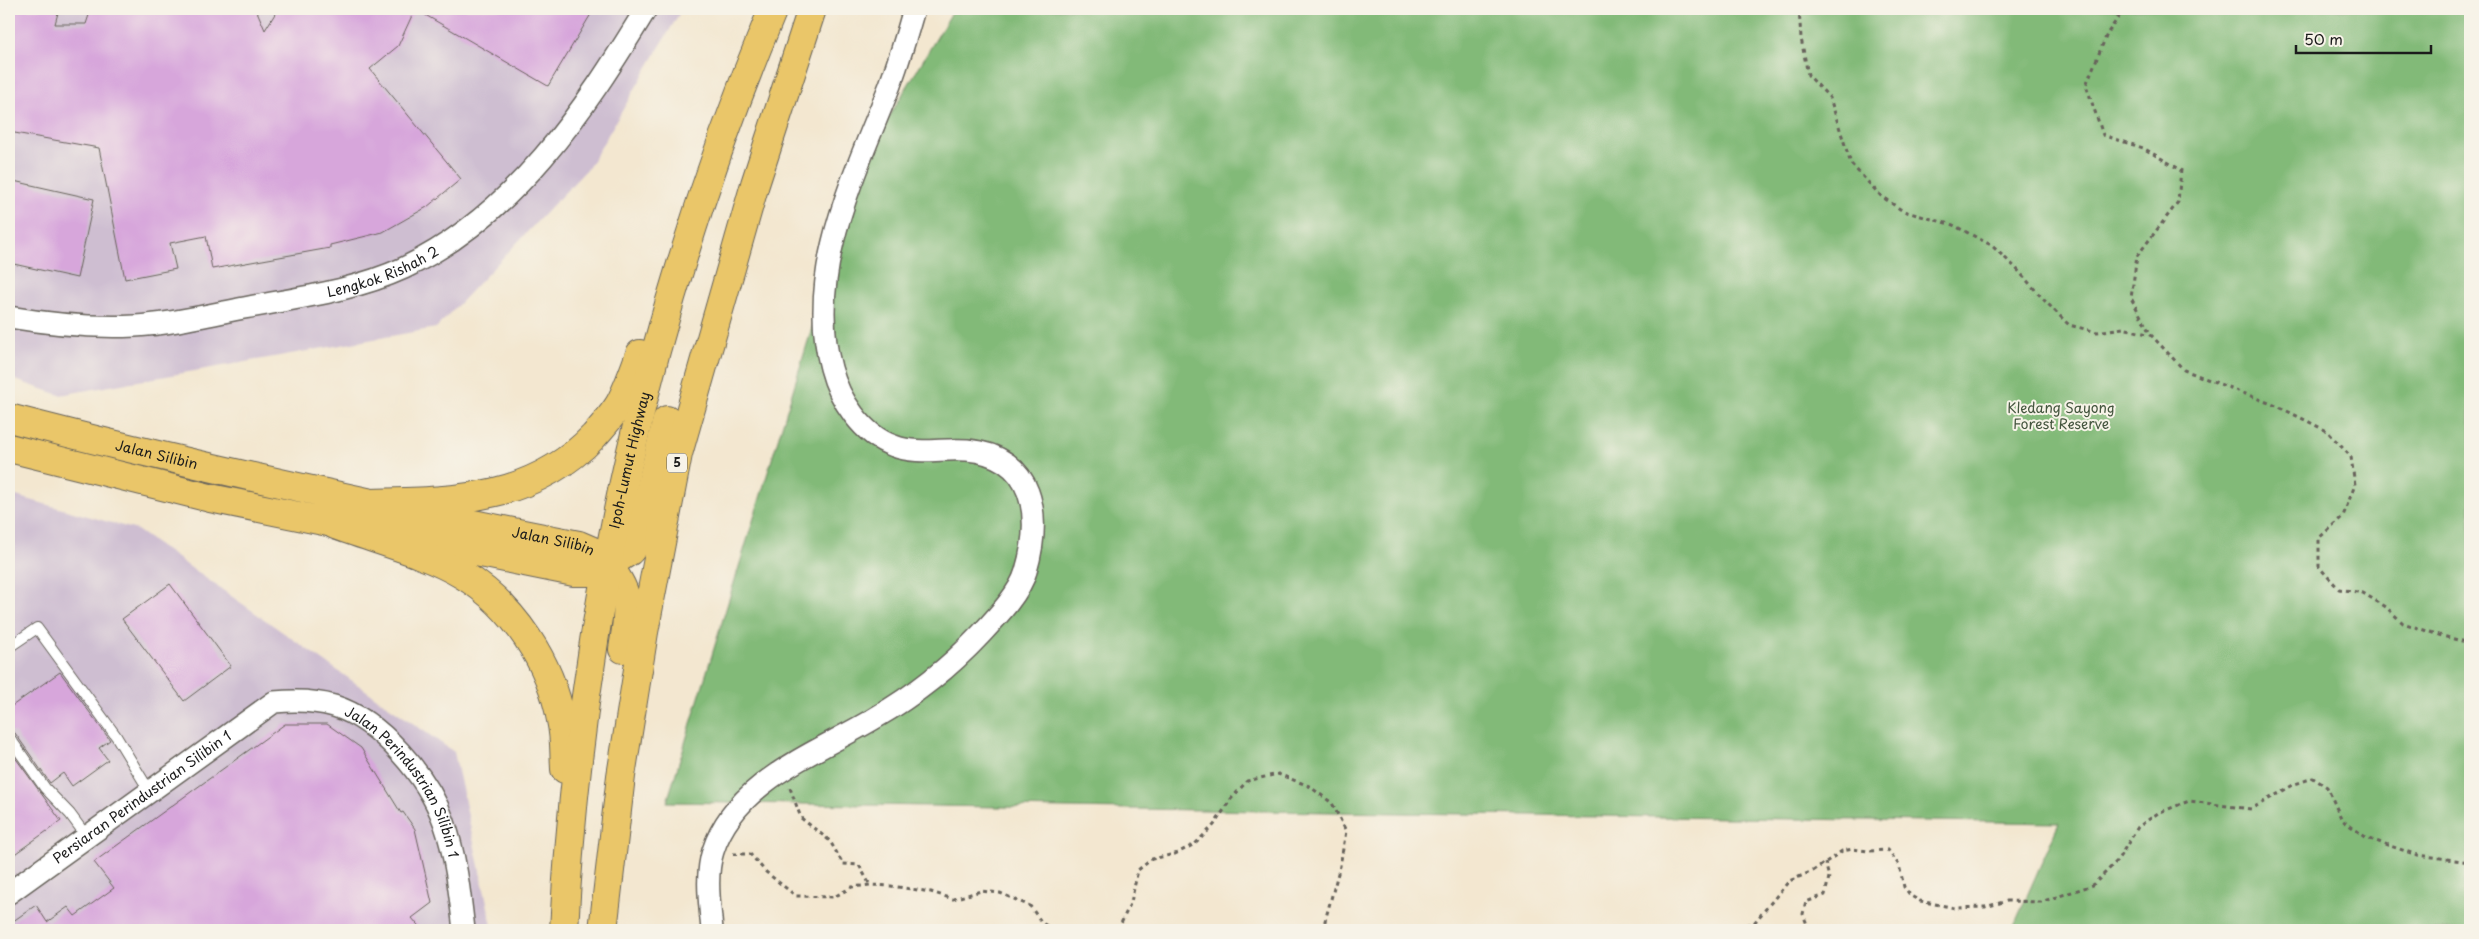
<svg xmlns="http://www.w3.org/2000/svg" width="2479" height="939" font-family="'Playpen Sans',sans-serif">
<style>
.industrial{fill:#cebed1}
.forest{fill:#82ba78;stroke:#4f6b4a}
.building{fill:#d7a6db}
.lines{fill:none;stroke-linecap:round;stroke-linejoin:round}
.lane-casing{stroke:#67635b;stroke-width:12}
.street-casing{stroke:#67635b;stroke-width:24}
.primary-casing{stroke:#67635b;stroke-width:30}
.highway-casing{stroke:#67635b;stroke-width:30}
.path{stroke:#67635b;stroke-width:3;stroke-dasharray:4 4;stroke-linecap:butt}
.lane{stroke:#fff;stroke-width:10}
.street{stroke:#fff;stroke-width:21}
.primary{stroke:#eac669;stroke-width:28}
.highway{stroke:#eac669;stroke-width:28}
.labels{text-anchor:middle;stroke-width:4;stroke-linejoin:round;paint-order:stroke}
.shield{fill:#f7f3e8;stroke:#5e5c59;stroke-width:1}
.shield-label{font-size:12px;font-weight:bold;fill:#1c1c1c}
.street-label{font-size:14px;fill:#1c1c1c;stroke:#f7f3e8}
.park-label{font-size:14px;fill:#44553e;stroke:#f7f3e8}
</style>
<rect width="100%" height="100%" fill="#f7f3e8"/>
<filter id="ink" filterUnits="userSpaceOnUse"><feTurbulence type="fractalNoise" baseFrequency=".02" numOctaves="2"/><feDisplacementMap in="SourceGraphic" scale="10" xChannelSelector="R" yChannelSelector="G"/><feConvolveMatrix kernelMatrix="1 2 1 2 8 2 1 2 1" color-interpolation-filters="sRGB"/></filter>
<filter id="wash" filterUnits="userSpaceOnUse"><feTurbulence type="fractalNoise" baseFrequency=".0096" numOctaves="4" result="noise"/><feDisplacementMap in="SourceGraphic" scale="20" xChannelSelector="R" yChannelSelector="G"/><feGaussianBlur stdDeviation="1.12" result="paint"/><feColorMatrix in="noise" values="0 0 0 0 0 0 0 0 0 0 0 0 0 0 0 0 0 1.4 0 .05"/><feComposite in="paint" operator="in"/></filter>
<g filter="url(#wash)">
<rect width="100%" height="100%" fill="#f3e7d0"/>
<g class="industrial">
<polygon points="9,9 682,9 589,167 436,328 60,395 9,378"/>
<polygon points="9,494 137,530 454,752 493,930 9,930"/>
</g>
<polygon class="forest" points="954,9 2470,9 2470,930 2012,930 2059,823 667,802 864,158"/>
<g id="blocks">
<g class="building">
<polygon points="9,9 59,9 55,24 86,24 90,12 107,9 256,9 265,30 278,9 594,9 548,86 415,9 398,46 370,69 461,179 427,207 383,232 330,245 330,248 212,269 206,236 170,243 176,269 125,279 99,148 9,132"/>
<polygon points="9,180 94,199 77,278 9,263"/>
<polygon points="170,584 231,666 184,701 122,619"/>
<polygon points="60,672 110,740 99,748 108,760 72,786 63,773 50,783 15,733 9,730 9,708"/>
<polygon points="285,724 327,724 361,748 401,813 403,812 415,829 432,903 412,918 422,930 9,930 9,924 36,905 47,922 68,907 75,916 114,888 94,862"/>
<polygon points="9,749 61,821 9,858"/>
</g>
</g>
</g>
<g filter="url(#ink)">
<use href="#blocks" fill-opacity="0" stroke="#67635b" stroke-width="1"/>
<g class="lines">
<g class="lane-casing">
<g id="lane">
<polyline points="9,647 37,628 116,736 150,792"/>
<polyline points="9,737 45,788 70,814 87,837"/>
</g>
</g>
<g class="street-casing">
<g id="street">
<path id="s1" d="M 9,317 C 50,324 93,328 135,326 C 171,324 208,315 244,308 C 297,298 354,291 404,268 C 515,215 584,111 646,9"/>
<path id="s2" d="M 9,893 L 274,702 C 295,700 314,700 334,706 C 380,720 428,777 444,822 C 456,856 460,895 464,930"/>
<path d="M 712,930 C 710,905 705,876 713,851 C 735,781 817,753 875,718 C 913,696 950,667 980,635 C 996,618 1020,593 1026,571 C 1042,516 1035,456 967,450 C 942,448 917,455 894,446 C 862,435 839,399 831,368 C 805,271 856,173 890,85 C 899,60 907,34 914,9"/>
</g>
</g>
<g class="primary-casing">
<g id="primary">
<path id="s3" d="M 9,418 C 197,467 388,508 579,545 L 600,554 L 608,565 L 588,572 L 574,572 L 210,498 L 9,448"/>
</g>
</g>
<g class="highway-casing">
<g id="highway">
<path d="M 371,503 C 454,501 532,501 594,436 C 603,426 613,415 620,403 C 628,388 634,370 640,354"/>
<path d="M 335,525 C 375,540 427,553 463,575 C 513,605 551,663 561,720 C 565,736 564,753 565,769"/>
<polyline points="608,565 630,551 638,541 667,420"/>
<path d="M 608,565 C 633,597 629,611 623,649"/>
<path id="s4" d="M 564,930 C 580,614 651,301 773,9"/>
<polyline points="603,930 621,776 644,632 678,454 755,184 812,9"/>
</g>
</g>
<g class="path">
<polyline points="1799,9 1801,38 1808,75 1830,98 1851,164 1881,196 1903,211 1953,225 1991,245 2016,268 2044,300 2069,325 2097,332 2123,328 2151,335 2184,370 2279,407 2327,431 2351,457 2355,485 2343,516 2319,538 2319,567 2339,589 2363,593 2386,607 2403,623 2442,636 2470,643"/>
<polyline points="2124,9 2107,34 2086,85 2103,135 2143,148 2181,170 2178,202 2137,256 2131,298 2151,335"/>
<polyline points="790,788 801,818 830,841 843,864 859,865 870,885"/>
<polyline points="733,854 750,854 766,872 796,896 834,897 852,887 870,885 891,886 931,892 953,899 981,891 1000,893 1030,906 1042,923 1054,930"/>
<polyline points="1118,930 1131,902 1138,870 1152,859 1175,854 1195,844 1214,825 1231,799 1247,781 1278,774 1309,786 1332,803 1346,831 1340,866 1325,921 1325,930"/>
<polyline points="1732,930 1735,927 1754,923 1789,881 1813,871 1842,851 1853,849 1868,851 1888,850 1899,865 1904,887 1911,896 1920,901 1955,908 1985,907 2007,901 2041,902 2093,885 2117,861 2138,827 2158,813 2189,801 2251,809 2295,784 2313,778 2327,787 2342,820 2367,838 2417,855 2470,862"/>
<polyline points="1807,930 1808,927 1803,914 1806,902 1825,895 1829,877 1825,863"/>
</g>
<use href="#lane" class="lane"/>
<use href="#street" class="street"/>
<use href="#primary" class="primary"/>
<use href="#highway" class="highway"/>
</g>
</g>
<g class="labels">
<rect class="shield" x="667" y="453.5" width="20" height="19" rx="4"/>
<g class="shield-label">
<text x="677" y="467">5</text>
</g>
<g class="street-label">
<text dy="5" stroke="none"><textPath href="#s1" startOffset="381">Lengkok Rishah 2</textPath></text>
<text dy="5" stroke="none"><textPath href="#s3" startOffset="152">Jalan Silibin</textPath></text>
<text dy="5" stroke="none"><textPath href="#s4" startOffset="475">Ipoh-Lumut Highway</textPath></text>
<text dy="5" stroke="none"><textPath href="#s3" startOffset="558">Jalan Silibin</textPath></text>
<text dy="5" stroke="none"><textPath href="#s2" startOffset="494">Jalan Perindustrian Silibin 1</textPath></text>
<text dy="5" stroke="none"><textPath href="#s2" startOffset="164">Persiaran Perindustrian Silibin 1</textPath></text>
</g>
<g class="park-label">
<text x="2061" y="413">Kledang Sayong<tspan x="2061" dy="16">Forest Reserve</tspan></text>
</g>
</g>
<rect width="2479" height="939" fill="none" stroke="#f7f3e8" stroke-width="30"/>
<path d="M2296 45v8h135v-8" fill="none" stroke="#1c1c1c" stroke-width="2.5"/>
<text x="2304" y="45" font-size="15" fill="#1c1c1c" stroke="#f7f3e8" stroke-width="4" paint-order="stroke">50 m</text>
</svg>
